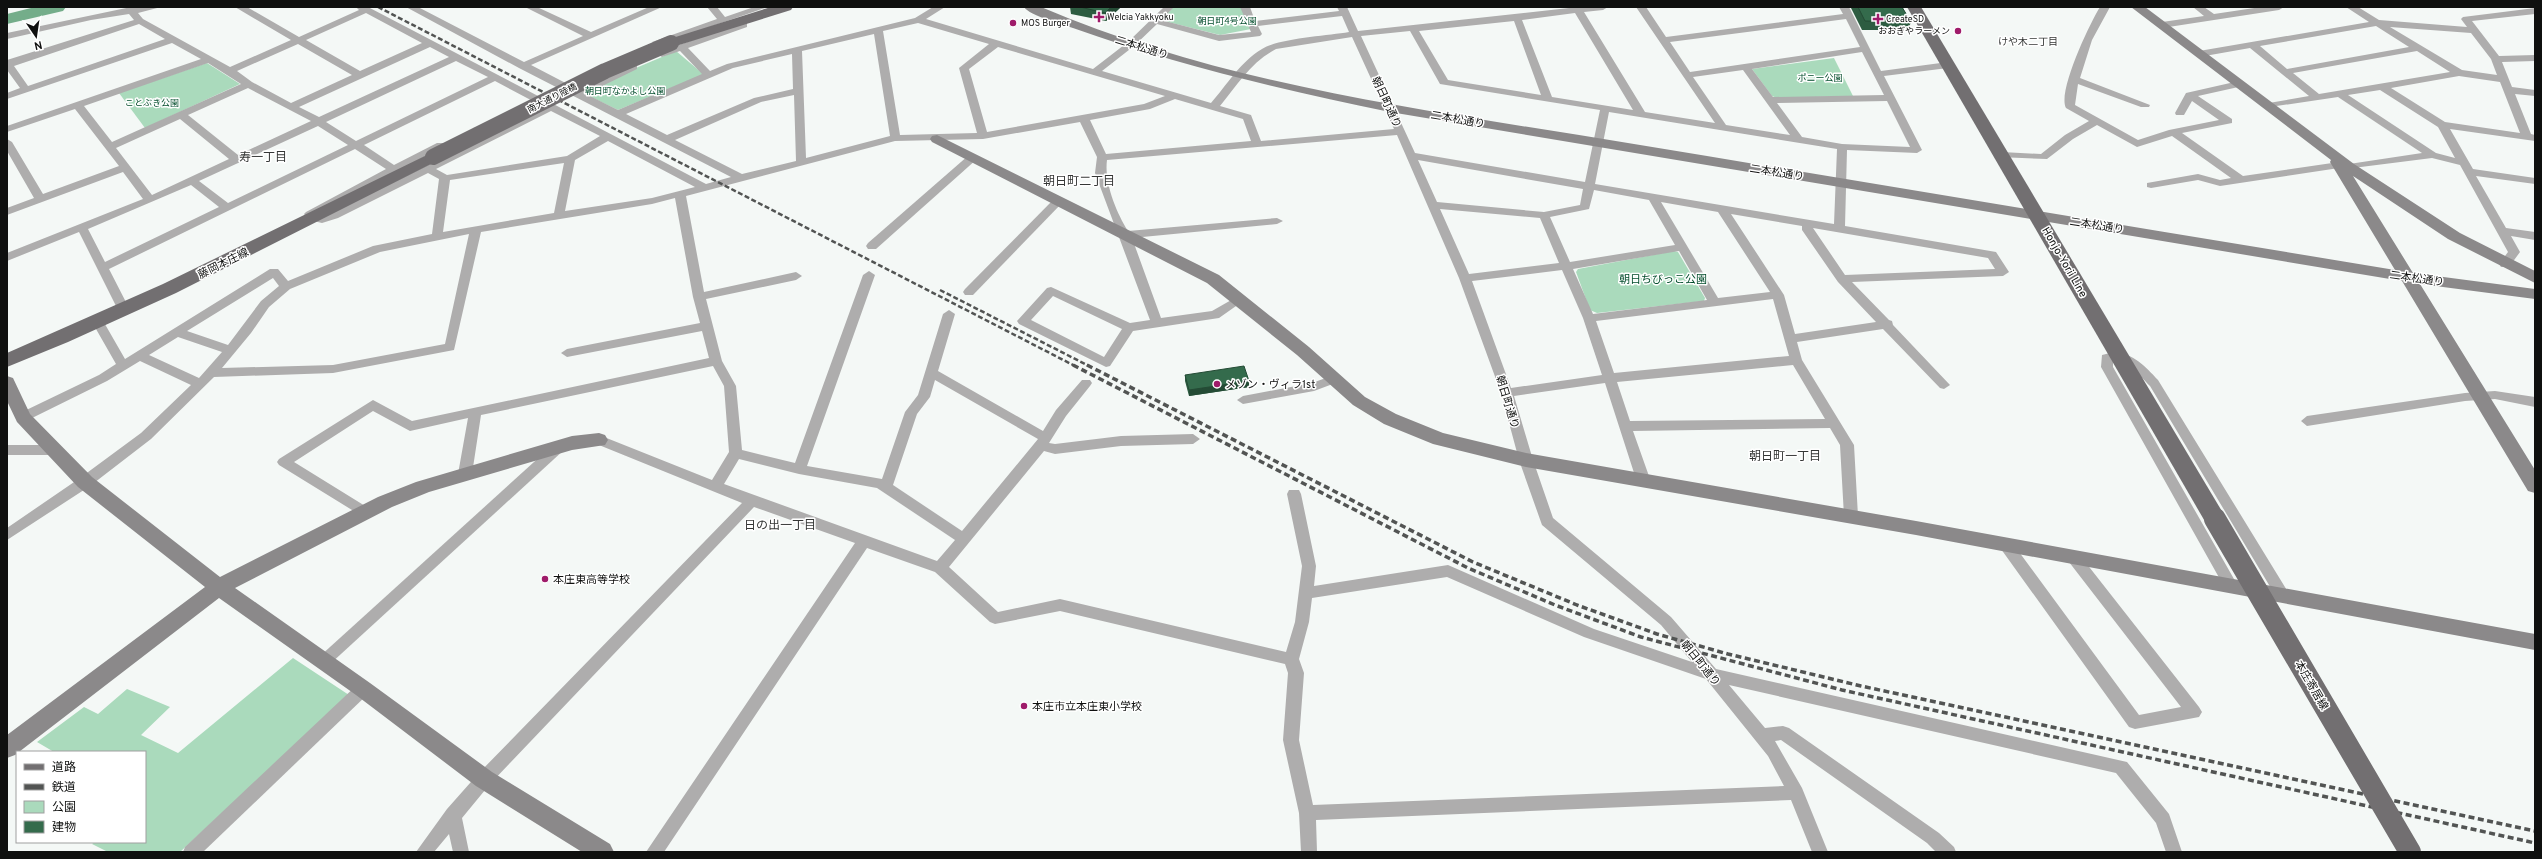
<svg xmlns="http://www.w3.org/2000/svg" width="2542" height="859" font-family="Overpass,'Noto Sans JP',sans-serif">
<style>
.green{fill:#aadabc}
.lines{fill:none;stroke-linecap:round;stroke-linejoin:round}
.river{fill:#74ad8a;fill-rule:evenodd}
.street{fill:#aeadad;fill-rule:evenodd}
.secondary{fill:#8b898a;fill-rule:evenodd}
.primary{fill:#726f71;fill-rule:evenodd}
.rail-far1{stroke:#525453;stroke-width:2.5;stroke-dasharray:5 2.5;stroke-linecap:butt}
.rail{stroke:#525453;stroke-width:3.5;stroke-dasharray:6 3.5;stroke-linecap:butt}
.primary-bridge-far1{stroke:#726f71;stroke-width:16}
.primary-bridge{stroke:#726f71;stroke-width:22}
.wall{fill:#2d5c41}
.shaded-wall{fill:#244b35}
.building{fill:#346b4c;stroke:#244b35}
.poi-dot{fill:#9f1b6a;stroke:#fff;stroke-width:1.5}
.labels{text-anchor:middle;stroke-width:3;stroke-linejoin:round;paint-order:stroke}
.far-poi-label{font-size:9px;fill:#0f100f;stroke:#fff;text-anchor:start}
.far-park-label{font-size:9px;fill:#004b2a;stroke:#fff}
.far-street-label{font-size:9px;fill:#0f100f;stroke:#fff}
.far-neighbourhood-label{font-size:10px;fill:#343635;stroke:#fff}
.street-label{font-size:11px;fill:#0f100f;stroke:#fff}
.park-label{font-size:11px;fill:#004b2a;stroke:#fff}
.poi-label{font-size:11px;fill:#0f100f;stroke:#fff;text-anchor:start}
.neighbourhood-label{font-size:12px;fill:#343635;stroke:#fff}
</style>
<rect width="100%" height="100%" fill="#f4f8f6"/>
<g class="green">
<polygon points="1173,7 1242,7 1251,29 1220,35 1164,21 1163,19"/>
<polygon points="676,51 702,73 702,75 618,110 587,95 588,91 617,76"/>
<polygon points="1834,58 1853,96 1777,98 1772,96 1752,69"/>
<polygon points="207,63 240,84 145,128 119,93"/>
<polygon points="1674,251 1678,252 1705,298 1704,301 1597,313 1590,310 1576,272 1578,269"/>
<polygon points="293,658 349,695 180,852 108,852 92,844 95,842 145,842 145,752 54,752 37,742 84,707 98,714 127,689 170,707 141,735 178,753"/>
</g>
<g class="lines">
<polygon class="river" points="35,7 66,7 63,11 7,24 7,14"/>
<g class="street">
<path d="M 131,7 L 161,7 L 138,13 L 143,19 L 230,67 L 291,40 L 235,7 L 247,7 L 299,37 L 359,10 L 356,7 L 368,7 L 706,184 L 731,177 L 519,68 L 406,7 L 418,7 L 524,62 L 583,36 L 525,7 L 537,7 L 591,32 L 649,7 L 662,7 L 531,65 L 579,90 L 631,65 L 637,65 L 637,69 L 586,94 L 618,110 L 702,74 L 680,51 L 662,57 L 657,54 L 659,52 L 744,22 L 747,23 L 747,27 L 688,48 L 710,71 L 727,64 L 915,18 L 933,7 L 945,7 L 926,19 L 1093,69 L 1128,42 L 1164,7 L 1174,7 L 1161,20 L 1219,35 L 1251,32 L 1240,7 L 1250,7 L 1255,21 L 1339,11 L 1337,7 L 1347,7 L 1358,31 L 1578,7 L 1608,7 L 1603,10 L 1584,12 L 1645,112 L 1715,123 L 1636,7 L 1646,7 L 1666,37 L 1843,14 L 1839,7 L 1849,7 L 1881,71 L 1948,62 L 1953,65 L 1948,68 L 1884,76 L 1922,150 L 1917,153 L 1847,150 L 1845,226 L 1996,252 L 2009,272 L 2003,276 L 1852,282 L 1889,320 L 1892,321 L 1893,325 L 1950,385 L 1944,389 L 1940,388 L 1883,329 L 1797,342 L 1802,360 L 1854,445 L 1858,516 L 1856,520 L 1846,520 L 1844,516 L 1840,445 L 1830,428 L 1633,431 L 1650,479 L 1648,483 L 1638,483 L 1636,479 L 1605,383 L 1514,396 L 1533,460 L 1553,518 L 1671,617 L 1716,669 L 2127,762 L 2169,814 L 2182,852 L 2166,852 L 2156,823 L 2116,773 L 1729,685 L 1765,728 L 1783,726 L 1789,728 L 1939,833 L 1954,847 L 1956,852 L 1936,852 L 1927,843 L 1781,740 L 1775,741 L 1802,788 L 1828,852 L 1812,852 L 1791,800 L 1316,820 L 1317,852 L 1301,852 L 1299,813 L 1283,740 L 1288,673 L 1285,664 L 1060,611 L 995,624 L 990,622 L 935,572 L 867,548 L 664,852 L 646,852 L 855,543 L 754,507 L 490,784 L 462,818 L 469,852 L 453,852 L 449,834 L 434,852 L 416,852 L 447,809 L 478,774 L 742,503 L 594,443 L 592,440 L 594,437 L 604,437 L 712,480 L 729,452 L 724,386 L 713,366 L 481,415 L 472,474 L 470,478 L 460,478 L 458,474 L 468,418 L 410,431 L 373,411 L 294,462 L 370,509 L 372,513 L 370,517 L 365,518 L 279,465 L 277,462 L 279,459 L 373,400 L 412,421 L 709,358 L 702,331 L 567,357 L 561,353 L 567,349 L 700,323 L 693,297 L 675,198 L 652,204 L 481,232 L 454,350 L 333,373 L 214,377 L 151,439 L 90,486 L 7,540 L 7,528 L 80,478 L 141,433 L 191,385 L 140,361 L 107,381 L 28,420 L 18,420 L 17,417 L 18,414 L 99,375 L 116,364 L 92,322 L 94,319 L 102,319 L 125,359 L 270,269 L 278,269 L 288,281 L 373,246 L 432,234 L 439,179 L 428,173 L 338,218 L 322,223 L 309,220 L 304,214 L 306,212 L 386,169 L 355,149 L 109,269 L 130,310 L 128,313 L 120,313 L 118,310 L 79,232 L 7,261 L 7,253 L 143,199 L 123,172 L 7,215 L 7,208 L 34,198 L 7,151 L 7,139 L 12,142 L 43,194 L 119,166 L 75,109 L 7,132 L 7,126 L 201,59 L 172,43 L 7,99 L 7,93 L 20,88 L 7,70 L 7,60 L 134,20 L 129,14 L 91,20 L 7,39 L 7,33 ZM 366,13 L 422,43 L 360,71 L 306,40 ZM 1575,13 L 1633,110 L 1552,97 L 1522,20 ZM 1342,16 L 1349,32 C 1326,36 1280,38 1262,49 C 1240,62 1227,85 1211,103 L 1102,71 L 1134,46 L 1157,24 L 1219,41 L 1260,36 L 1262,34 L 1258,26 ZM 1846,19 L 1860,47 L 1690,72 L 1670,42 ZM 1514,21 L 1541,95 L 1448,80 L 1419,31 ZM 918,23 L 989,44 L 959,68 L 977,133 L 900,135 L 883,31 ZM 139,24 L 165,39 L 28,86 L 14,66 ZM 1410,31 L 1440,84 L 1600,110 L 1585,182 L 1415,153 L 1361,36 ZM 874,34 L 890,136 L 806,158 L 802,51 ZM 1352,37 L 1394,129 L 1261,141 L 1251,115 L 1220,106 C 1237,85 1251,62 1276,49 ZM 298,44 L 352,75 L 291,103 L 252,82 L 237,71 ZM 430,47 L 449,57 L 319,117 L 299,107 ZM 998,47 L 1165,96 L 1144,104 L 987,132 L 969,69 ZM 1862,52 L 1884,95 L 1773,97 L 1752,69 ZM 792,54 L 793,89 L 754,98 L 667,135 L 626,114 L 733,68 ZM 456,61 L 488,77 L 356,141 L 326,122 ZM 208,63 L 241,84 L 112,142 L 84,106 ZM 1743,70 L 1790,135 L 1726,125 L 1693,77 ZM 495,81 L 544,107 L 330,214 L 321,216 L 316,215 L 446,145 L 445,143 L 437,143 L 394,165 L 364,145 ZM 248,88 L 311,121 L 238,155 L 188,115 ZM 794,95 L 796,161 L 742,174 L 675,140 L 761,102 ZM 1175,99 L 1243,119 L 1251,141 L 1106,154 L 1090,120 L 1150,109 ZM 1887,101 L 1910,147 L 1842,144 L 1802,137 L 1777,103 ZM 551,111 L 600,136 L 567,156 L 447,175 L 436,169 ZM 1609,112 L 1837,149 L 1834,224 L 1595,184 ZM 180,119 L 229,159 L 152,195 L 116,148 ZM 1080,122 L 1097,157 L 1095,173 L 1150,320 L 1130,323 L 1051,287 L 1047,288 L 1017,321 L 1019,324 L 1106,367 L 1110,366 L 1133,331 L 1219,318 L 1246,299 L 1240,295 L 1212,311 L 1161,318 L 1132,238 L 1277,224 L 1283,221 L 1277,218 L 1128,231 C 1116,212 1104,182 1107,160 L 1397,135 L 1459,278 L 1501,393 L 1519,460 L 1542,525 L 1661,625 L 1692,662 L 1594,629 L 1448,565 L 1314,586 L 1316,566 L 1301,494 L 1299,490 L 1289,490 L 1287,494 L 1302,566 L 1295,622 L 1286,652 L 1060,599 L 998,612 L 949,567 L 1044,451 L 1055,454 L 1121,446 L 1193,444 L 1200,439 L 1193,434 L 1121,436 L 1055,444 L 1049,443 L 1066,416 L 1090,386 L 1092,383 L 1090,380 L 1082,380 L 1056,410 L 1043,431 L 938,371 L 955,314 L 949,310 L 943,314 L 918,395 L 905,412 L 882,479 L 807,466 L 875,275 L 869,271 L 863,275 L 795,463 L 742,450 L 736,386 L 722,361 L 706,299 L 796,280 L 802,276 L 796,272 L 704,292 L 686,196 L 895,141 L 983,139 ZM 318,126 L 348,145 L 228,203 L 199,181 ZM 608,141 L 695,187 L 652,198 L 565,211 L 575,160 ZM 1418,160 L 1583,189 L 1580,205 L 1544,212 L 1437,202 ZM 564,163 L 554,213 L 443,232 L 450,180 ZM 191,185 L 219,207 L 105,262 L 88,229 ZM 1594,190 L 1649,200 L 1675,245 L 1570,262 L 1550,217 L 1589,209 ZM 1661,202 L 1718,212 L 1770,292 L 1718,298 ZM 1440,209 L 1540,218 L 1559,263 L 1469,274 ZM 1731,214 L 1802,226 L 1802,230 L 1838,282 L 1876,322 L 1795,334 L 1784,295 ZM 1813,228 L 1988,258 L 1995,269 L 1845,275 ZM 469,234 L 445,344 L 333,365 L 222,368 L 251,333 L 269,307 L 290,289 L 380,252 ZM 1679,251 L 1707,300 L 1593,314 L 1573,269 ZM 1562,270 L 1583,318 L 1602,375 L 1511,388 L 1472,281 ZM 273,278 L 279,286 L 261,301 L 228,345 L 187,331 ZM 1053,296 L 1122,329 L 1104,357 L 1031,320 ZM 1773,299 L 1789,356 L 1614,373 L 1596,321 ZM 178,337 L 222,352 L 199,378 L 149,355 ZM 1793,365 L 1825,419 L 1630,421 L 1617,382 ZM 935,380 L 1038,439 L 962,531 L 893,485 L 917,414 L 930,397 ZM 739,459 L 799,474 L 877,488 L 955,540 L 937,561 L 724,484 ZM 1447,577 L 1584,637 L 1706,679 L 1768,756 L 1784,786 L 1313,805 L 1299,740 L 1304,673 L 1299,659 L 1309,622 L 1312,598 Z"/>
<polygon points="707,7 717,7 725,17 754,7 768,7 660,44 654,44 652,42 717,19"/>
<path d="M 2100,7 L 2110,7 L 2092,40 L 2080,78 L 2150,105 L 2149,107 L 2141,107 L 2078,84 L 2075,105 L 2138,140 L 2169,130 L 2219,120 L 2192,101 L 2184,115 L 2176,115 L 2175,113 L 2186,93 L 2239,81 L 2243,82 L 2243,86 L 2198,96 L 2232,119 L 2232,123 L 2182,133 L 2243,176 L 2339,162 L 2344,165 L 2339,168 L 2220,186 L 2198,180 L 2151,188 L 2147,187 L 2147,183 L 2198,174 L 2220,180 L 2231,178 L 2172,136 L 2137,147 L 2097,125 L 2073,139 L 2047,159 L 1998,157 L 1998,153 L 2002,152 L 2041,154 L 2065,135 L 2089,121 L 2066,108 C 2057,92 2090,23 2100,7 Z"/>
<polygon points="2193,7 2204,7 2214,14 2261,7 2284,7 2279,10 2162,28 2157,25 2162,22 2204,16"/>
<path d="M 2346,7 L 2358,7 L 2379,20 L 2467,27 L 2461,19 L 2463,17 L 2535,8 L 2535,14 L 2472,21 L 2499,56 L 2535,55 L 2535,61 L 2502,62 L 2512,87 L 2535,90 L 2535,96 L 2515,94 L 2531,134 L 2535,135 L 2535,141 L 2450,129 L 2473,169 L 2535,178 L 2535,184 L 2476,176 L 2506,228 L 2535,232 L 2535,240 L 2511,236 L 2520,252 L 2509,267 L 2501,267 L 2499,264 L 2508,252 L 2460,165 L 2432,158 L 2345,169 L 2345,165 L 2349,164 L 2422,153 L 2338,97 L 2263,108 L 2263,104 L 2309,96 L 2250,48 L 2199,57 L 2194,54 L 2199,51 L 2369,22 ZM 2376,26 L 2409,47 L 2287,69 L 2260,46 ZM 2390,27 L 2471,33 L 2491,59 L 2497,75 L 2462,70 ZM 2417,51 L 2450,72 L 2319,94 L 2293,73 ZM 2459,76 L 2500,82 L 2520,133 L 2445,122 L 2391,88 ZM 2380,90 L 2438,127 L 2455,158 L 2436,153 L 2348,95 Z"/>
<polygon points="973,154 978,157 977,159 876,249 868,249 866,246 868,243 969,155"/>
<polygon points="1058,198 1062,199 1062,203 973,295 965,295 963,292 965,289 1054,199"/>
<path d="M 2114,352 C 2134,354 2145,366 2158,380 L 2288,592 L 2290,596 L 2288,600 L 2283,602 L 2278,600 L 2150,386 C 2139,375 2129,361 2113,361 L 2113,367 L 2238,586 L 2236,590 L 2231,592 L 2226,590 L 2101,367 L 2102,355 Z"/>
<polygon points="1334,375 1338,376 1340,379 1338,382 1314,391 1243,404 1237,400 1243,396 1312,383"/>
<polygon points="2495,391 2535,397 2535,407 2495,399 2465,401 2307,426 2301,421 2307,416 2465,393"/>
<polygon points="560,441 565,443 567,446 565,449 329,665 324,667 319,665 316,661 319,657 555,443"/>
<polygon points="7,445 52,445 59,450 52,455 7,455"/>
<polygon points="2006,540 2011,541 2139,715 2181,707 2069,562 2067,558 2069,554 2079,554 2199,707 2202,712 2199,717 2135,729 2129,727 2001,549 1999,545 2001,541"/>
<polygon points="363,683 368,684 371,689 368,694 203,852 183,852 185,847 358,684"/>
</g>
<g class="secondary">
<path d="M 1024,7 L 1041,7 C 1228,87 1435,111 1634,144 C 1888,186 2141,228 2395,270 L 2330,162 L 2331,160 L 2131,7 L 2145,7 L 2354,164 L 2460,233 L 2535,271 L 2535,283 L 2448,239 L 2353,176 L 2413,273 L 2535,289 L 2535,299 L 2420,284 L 2535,470 L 2535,493 L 2528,491 L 2402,281 L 1390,112 C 1283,90 1177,65 1073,28 C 1062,24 1030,16 1024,7 Z"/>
<polygon points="937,135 1219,275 1309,347 1365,397 1396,414 1443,433 1526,453 1916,521 2535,634 2535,650 1916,535 1526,467 1433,444 1384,424 1353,405 1297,355 1207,283 932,142 930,139 932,136"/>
<polygon points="7,376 13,378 30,414 92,477 220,577 378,497 416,482 572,436 599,433 605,435 608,440 605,445 572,450 429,492 392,507 235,588 370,683 492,772 610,844 614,852 582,852 476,786 356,695 219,598 15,755 7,758 7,735 205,587 78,487 17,422 7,401"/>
</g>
<g class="primary">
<polygon points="771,7 793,7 791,10 676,46 671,47 664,43 666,40"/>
<polygon points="1907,7 1921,7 2223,513 2226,519 2223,525 2215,527 2207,525"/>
<polygon points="433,152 439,154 441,157 439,160 176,293 68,342 7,367 7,353 163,284"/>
</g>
<g class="rail-far1">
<polyline points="378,7 1075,366"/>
<polyline points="940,290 1089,366"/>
</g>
<g class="rail">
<polyline points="1073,365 1468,568 1555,605 1641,637 1842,690 2535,843"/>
<polyline points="1087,365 1473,562 1577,605 1657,634 1728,654 1861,686 2535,831"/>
</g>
<polyline class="primary-bridge-far1" points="433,157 605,71 671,43"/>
<polyline class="primary-bridge" points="2215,519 2410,852"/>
</g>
<g class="wall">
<polygon points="1070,7 1121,7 1106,21 1071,14"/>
<polygon points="1852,7 1902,7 1911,22 1908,30 1862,30 1851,8"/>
<polygon points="1185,375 1249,381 1249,387 1189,396 1185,381"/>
</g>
<g class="shaded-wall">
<polygon points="1111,7 1121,7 1106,21 1105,13"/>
<polygon points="1249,381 1249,387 1189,396 1189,390"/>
</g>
<g class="building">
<polygon points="1080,7 1111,7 1105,13"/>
<polygon points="1858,7 1902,7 1911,22 1865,21"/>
<polygon points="1244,366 1249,381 1189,390 1185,375"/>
</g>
<g class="poi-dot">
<path d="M1097 11h4v4h4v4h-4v4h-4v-4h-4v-4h4z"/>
<path d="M1876 13h4v4h4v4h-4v4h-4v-4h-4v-4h4z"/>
<circle cx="1013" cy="23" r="4"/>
<circle cx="1958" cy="31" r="4"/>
<circle cx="1217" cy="384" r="4"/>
<circle cx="545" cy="579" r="4"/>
<circle cx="1024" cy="706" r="4"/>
</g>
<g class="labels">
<g class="far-poi-label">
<text x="1107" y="20">Welcia Yakkyoku</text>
<text x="1886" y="22">CreateSD</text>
<text x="1021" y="26">MOS Burger</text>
<text x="1950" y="34" text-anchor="end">おおぎやラーメン</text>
</g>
<g class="far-park-label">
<text x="1227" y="24">朝日町4号公園</text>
<text x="1820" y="81">ポニー公園</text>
<text x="625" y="94">朝日町なかよし公園</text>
<text x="152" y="106">ことぶき公園</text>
</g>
<g class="far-street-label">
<text transform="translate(552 98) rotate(-27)" y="3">南大通り陸橋</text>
</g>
<g class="far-neighbourhood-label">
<text x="2028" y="45">けや木二丁目</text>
</g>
<g class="street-label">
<text transform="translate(1142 47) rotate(17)" y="4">二本松通り</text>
<text transform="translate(1387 102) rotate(65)" y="4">朝日町通り</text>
<text transform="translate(1458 119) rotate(10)" y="4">二本松通り</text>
<text transform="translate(1777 172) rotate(9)" y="4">二本松通り</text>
<text transform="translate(2097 225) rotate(9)" y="4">二本松通り</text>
<text transform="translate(2065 262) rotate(60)" y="4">Honjo-Yorii Line</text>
<text transform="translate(223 263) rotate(-26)" y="4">藤岡本庄線</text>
<text transform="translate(2417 278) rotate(8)" y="4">二本松通り</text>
<text transform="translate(1508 402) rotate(73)" y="4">朝日町通り</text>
<text transform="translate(1701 663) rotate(51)" y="4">朝日町通り</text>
<text transform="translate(2312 685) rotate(60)" y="4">本庄寄居線</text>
</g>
<g class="park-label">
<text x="1663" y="283">朝日ちびっこ公園</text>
</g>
<g class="poi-label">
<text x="1225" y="388">メゾン・ヴィラ1st</text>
<text x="553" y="583">本庄東高等学校</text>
<text x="1032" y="710">本庄市立本庄東小学校</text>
</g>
<g class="neighbourhood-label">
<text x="263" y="161">寿一丁目</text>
<text x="1079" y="185">朝日町二丁目</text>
<text x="1785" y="460">朝日町一丁目</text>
<text x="780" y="529">日の出一丁目</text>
</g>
</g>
<rect width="2542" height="859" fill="none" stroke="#0f100f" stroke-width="16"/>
<rect x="16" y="751" width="130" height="92" fill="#ffffff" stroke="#9f9f9f"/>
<rect x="24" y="764" width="20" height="6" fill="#726f71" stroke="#9f9f9f"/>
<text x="52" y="771" font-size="12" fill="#0f100f">道路</text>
<rect x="24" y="784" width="20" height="6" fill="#525453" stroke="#9f9f9f"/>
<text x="52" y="791" font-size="12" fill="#0f100f">鉄道</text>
<rect x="24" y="801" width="20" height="12" fill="#aadabc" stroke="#9f9f9f"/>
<text x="52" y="811" font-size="12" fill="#0f100f">公園</text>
<rect x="24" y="821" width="20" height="12" fill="#346b4c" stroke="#9f9f9f"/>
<text x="52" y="831" font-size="12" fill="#0f100f">建物</text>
<g transform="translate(36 36) rotate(167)" stroke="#ffffff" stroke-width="3" paint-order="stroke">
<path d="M0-3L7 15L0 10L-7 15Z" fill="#0f100f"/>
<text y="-6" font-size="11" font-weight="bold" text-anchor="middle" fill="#0f100f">N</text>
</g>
</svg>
